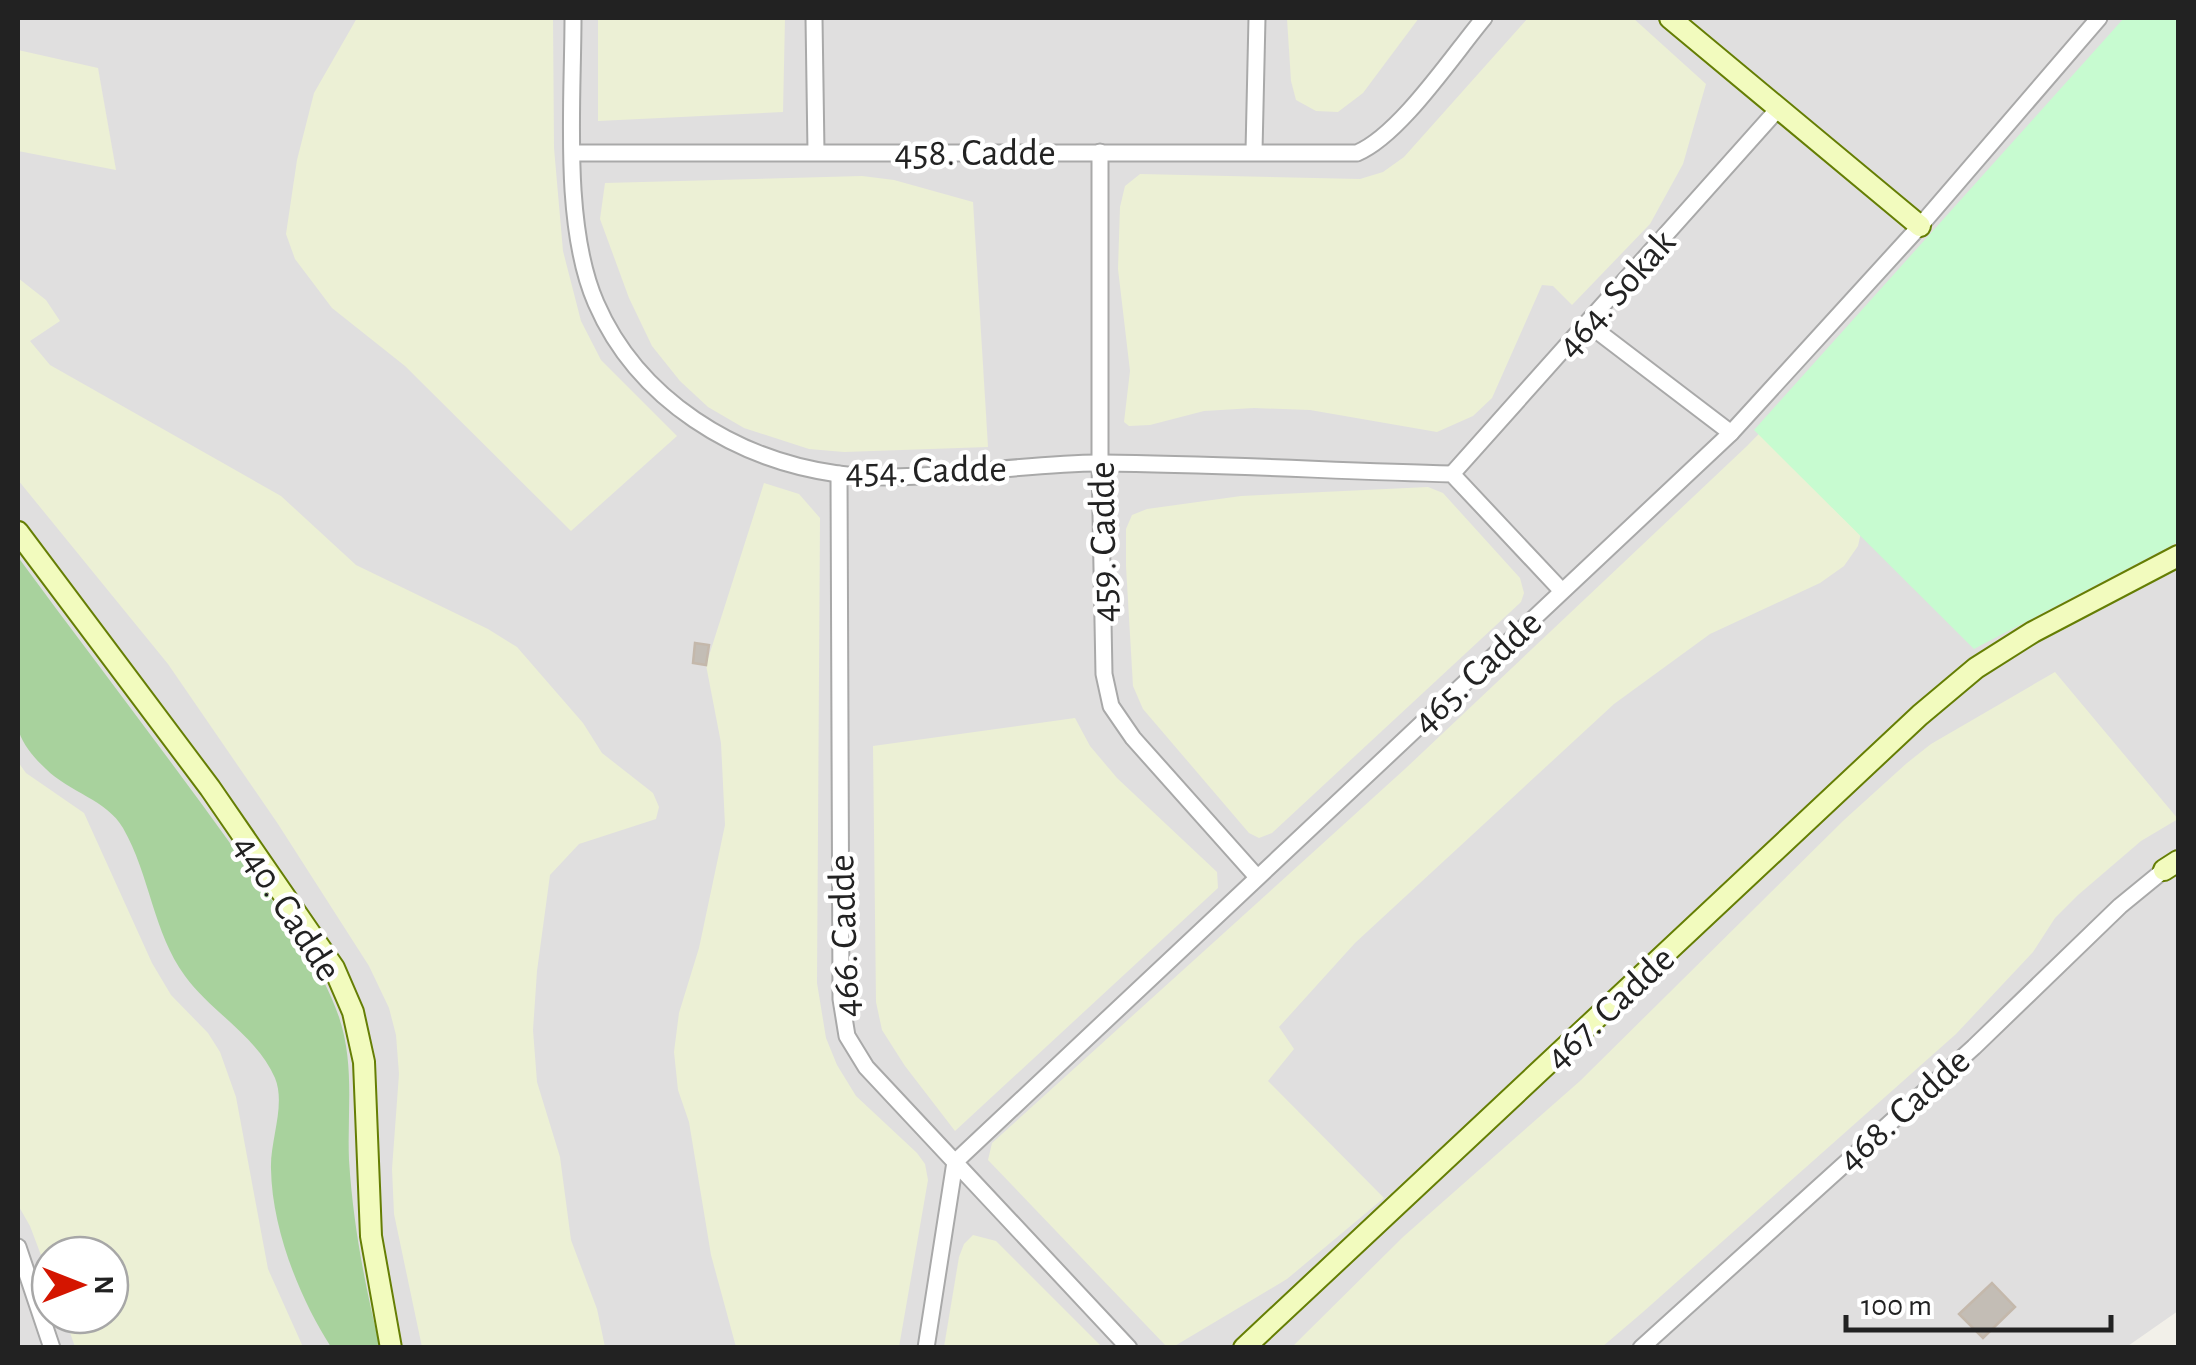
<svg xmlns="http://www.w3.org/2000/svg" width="2196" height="1365" font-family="'Alegreya Sans',sans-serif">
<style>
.residential{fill:#e0dfdf;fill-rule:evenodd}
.farmland{fill:#ecf0d5}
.forest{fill:#a8d29d}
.park{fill:#c7fbd0}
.building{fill:#c3bdb5;stroke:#c4b8ab;stroke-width:2.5}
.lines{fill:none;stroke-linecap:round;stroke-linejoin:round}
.street-casing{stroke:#a9a9a9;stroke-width:19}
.secondary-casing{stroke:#657e04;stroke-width:24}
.street{stroke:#fff;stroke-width:15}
.secondary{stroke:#f2fbbe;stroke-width:20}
.labels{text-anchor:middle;stroke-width:9;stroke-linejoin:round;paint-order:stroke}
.street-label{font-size:38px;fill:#222;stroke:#fff}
</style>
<rect width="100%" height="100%" fill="#f2f0e9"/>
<path class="residential" d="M 18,18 L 2178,18 L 2178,1311 L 2125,1348 L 18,1347 ZM 50,1255 L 110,1255 L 110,1315 L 50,1315 Z"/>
<g class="farmland">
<polygon points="357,18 553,18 554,148 563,251 581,321 601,360 677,436 571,531 405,366 332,308 295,259 286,234 297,160 314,93"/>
<polygon points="598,18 785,18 783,112 598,121"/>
<polygon points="1287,18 1419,18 1363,93 1338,112 1316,111 1296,100 1291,81"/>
<polygon points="1528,18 1633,18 1706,84 1683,164 1650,224 1572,305 1553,286 1542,285 1492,398 1473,416 1437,432 1310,410 1254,408 1204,411 1150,425 1129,426 1124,422 1130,371 1118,269 1120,207 1125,186 1140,174 1360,179 1383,172 1404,157"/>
<polygon points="18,50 98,68 116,170 18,151"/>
<polygon points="862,176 894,180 973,202 988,447 844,452 809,449 744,428 708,407 680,381 652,346 629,298 600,219 605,183"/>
<polygon points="1920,269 1858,546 1844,566 1820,583 1710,634 1614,704 1355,943 1279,1027 1294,1049 1268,1081 1384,1198 1287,1279 1173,1347 1167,1347 988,1160 992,1143 1406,768 1747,446"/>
<polygon points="18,278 46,300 60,321 30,341 50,365 281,496 356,565 488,629 517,647 583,723 602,753 653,793 659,807 656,819 579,844 550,875 537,971 533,1030 537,1082 560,1157 571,1240 597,1309 605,1347 422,1347 394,1214 392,1169 399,1074 396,1035 389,1008 369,966 278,824 168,664 18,480"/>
<polygon points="764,483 799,494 820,518 817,983 826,1038 837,1065 856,1096 917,1153 925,1164 928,1180 899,1347 736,1347 711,1255 689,1122 678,1090 674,1052 679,1013 699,948 725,825 721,743 706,665"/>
<polygon points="1428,487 1443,493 1520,578 1524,593 1521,602 1272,833 1259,838 1249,833 1143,709 1133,686 1126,566 1126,529 1132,515 1147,509 1241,496"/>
<polygon points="2055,672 2178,819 2141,841 2078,895 2055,918 2033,952 1956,1034 1643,1312 1602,1347 1292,1347 1403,1237 1580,1081 1844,820 1907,763 1931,744"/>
<polygon points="1075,718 1090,746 1117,778 1217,872 1218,888 955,1131 905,1066 882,1030 876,1002 873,746"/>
<polygon points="18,762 26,773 84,813 152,963 171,995 208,1033 220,1052 236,1097 268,1269 303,1347 75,1347 64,1315 110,1315 110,1255 50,1255 50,1279 30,1226 18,1205"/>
<polygon points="973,1235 996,1241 1102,1347 944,1347 959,1257 964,1244"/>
</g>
<path class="forest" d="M 18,557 C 90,655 164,751 235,850 C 272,902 318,956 339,1017 C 355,1065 347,1112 349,1160 C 353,1224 365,1286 380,1347 L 331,1347 C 299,1297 272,1229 271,1169 C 270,1140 286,1105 275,1078 C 256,1035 211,1012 185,976 C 153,932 150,875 123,828 C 107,800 69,792 46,769 C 35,759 24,746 19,732 C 14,719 18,700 18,687 C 18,644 17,600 18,557 Z"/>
<polygon class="park" points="2124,18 2178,18 2178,542 1974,649 1754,430"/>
<g class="building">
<polygon points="695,643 709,645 706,665 693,663"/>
<polygon points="1992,1283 2015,1307 1983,1338 1959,1314"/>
</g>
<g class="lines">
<g class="street-casing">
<g id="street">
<path d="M 573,18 C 573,102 562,225 596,303 C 638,400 736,460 838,474 C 920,485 1019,462 1103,463 C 1219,464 1336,471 1452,474 L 1561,590"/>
<polyline points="814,18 816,152"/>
<polyline points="1254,151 1257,18"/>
<polyline points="1100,152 1100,463 1104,674 1111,706 1133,738 1257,877"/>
<path d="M 574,153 L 1357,153 C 1400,135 1453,55 1484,18"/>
<polyline points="1588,324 1731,433"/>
<polyline points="839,474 841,999 847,1036 866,1067 1129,1348"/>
<polyline points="1452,474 1777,110"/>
<polyline points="18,1247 52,1348"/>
<polyline points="926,1348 955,1162 1731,433 1920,226 2099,18"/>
<polyline points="1641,1348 1974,1047 2120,906 2164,870"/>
</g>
</g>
<g class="secondary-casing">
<g id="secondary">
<polyline points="1670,18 1920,226"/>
<polyline points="18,532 210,788 334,968 353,1012 364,1062 371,1236 391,1348"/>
<polyline points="2164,870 2178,861"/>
<polyline points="1244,1348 1920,715 1976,668 2033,632 2178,556"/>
</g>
</g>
<use href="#street" class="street"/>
<use href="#secondary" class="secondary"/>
</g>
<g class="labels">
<g class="street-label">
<text x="975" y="165">458. Cadde</text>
<text transform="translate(1615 293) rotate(-48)" y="13">464. Sokak</text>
<text transform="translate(926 469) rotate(-1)" y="13">454. Cadde</text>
<text transform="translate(1102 542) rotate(-91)" y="13">459. Cadde</text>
<text transform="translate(1476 671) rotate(-43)" y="13">465. Cadde</text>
<text transform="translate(288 907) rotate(57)" y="13">440. Cadde</text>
<text transform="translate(843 936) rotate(-92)" y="13">466. Cadde</text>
<text transform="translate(1609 1007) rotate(-43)" y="13">467. Cadde</text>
<text transform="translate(1903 1109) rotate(-42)" y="13">468. Cadde</text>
</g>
</g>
<rect width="2196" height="1365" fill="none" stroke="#222222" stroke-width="40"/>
<g transform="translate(80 1285) rotate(90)"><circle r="48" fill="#ffffff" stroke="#a7a7a7" stroke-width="2.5"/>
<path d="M0-8L18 38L0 25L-18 38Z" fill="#d41500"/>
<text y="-15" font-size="28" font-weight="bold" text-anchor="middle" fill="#222222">N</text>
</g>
<path d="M1846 1315v15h265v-15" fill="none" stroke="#222222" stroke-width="5"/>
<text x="1861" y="1315" font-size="30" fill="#222222" stroke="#ffffff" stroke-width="8" paint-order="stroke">100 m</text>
</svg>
